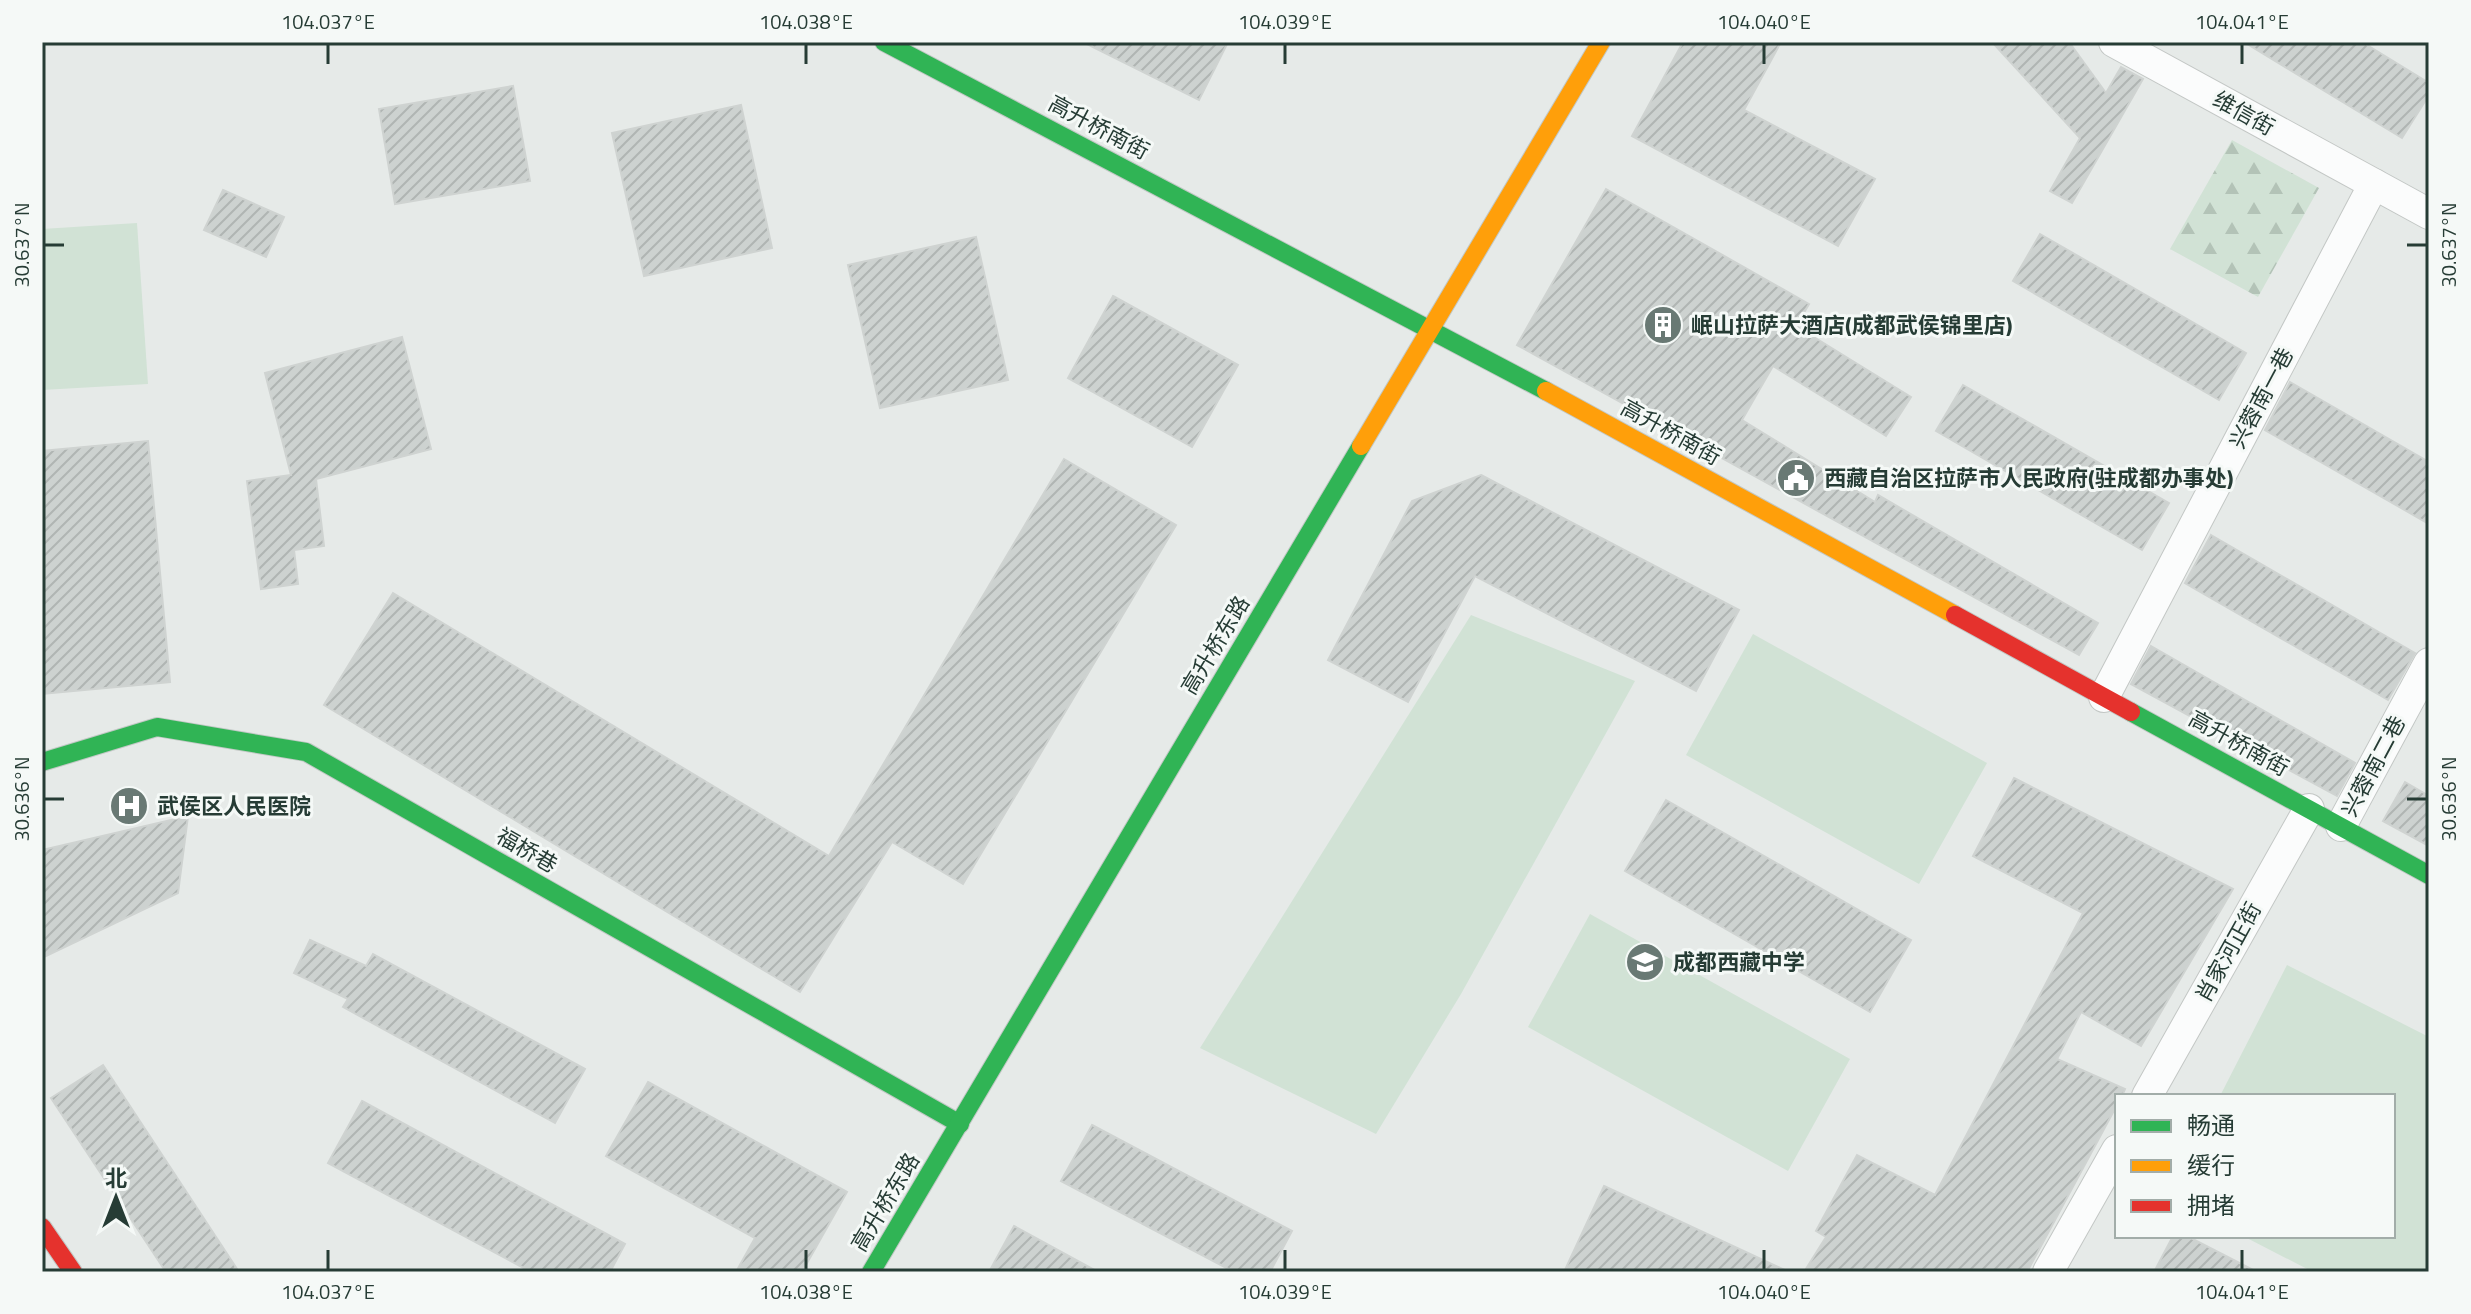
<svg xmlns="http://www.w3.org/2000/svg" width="2471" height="1314" font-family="'Titillium Web','Noto Sans SC',sans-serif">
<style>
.forest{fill:url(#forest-firs)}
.pitch{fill:#d1e2d5}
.building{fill:url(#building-hatch);stroke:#cfd3d1;stroke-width:2}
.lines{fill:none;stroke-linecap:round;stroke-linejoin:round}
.street-casing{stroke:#c3c7c5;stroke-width:32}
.fast-casing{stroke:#c2c8c5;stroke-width:20}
.slow-casing{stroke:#c2c8c5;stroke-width:20}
.jam-casing{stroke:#c2c8c5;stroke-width:20}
.street{stroke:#fbfcfc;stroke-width:30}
.fast{stroke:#30b455;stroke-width:18}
.slow{stroke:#ff9f0a;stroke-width:18}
.jam{stroke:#e5322d;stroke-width:18}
.ticks{fill:none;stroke:#263c35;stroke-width:3}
.labels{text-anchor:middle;stroke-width:6;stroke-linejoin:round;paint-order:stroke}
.street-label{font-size:22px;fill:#263c35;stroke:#f5f9f7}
.poi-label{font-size:22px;font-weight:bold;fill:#263c35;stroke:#f5f9f7;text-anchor:start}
.neatline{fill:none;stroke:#263c35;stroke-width:3}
.ticks-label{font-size:20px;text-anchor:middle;fill:#263c35}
</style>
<defs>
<pattern id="forest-firs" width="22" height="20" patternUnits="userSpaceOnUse" patternTransform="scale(2)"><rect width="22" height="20" fill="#d1e2d5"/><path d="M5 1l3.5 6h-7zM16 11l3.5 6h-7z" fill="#b3c3b7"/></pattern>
<pattern id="building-hatch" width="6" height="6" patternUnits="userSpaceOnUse" patternTransform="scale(2)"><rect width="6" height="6" fill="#cdd2d0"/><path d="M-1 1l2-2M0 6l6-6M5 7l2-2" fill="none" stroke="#b0b5b3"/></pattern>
</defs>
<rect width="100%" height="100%" fill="#e6eae8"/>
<polygon class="forest" points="2232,140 2319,188 2258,297 2170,249"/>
<g class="pitch">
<polygon points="137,223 148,384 42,390 42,229"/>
<polygon points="1471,615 1635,681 1461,994 1376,1134 1200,1048"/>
<polygon points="1753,634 1987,763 1919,884 1686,755"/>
<polygon points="1590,914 1850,1059 1788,1171 1528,1027"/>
<polygon points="2287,965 2429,1037 2427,1272 2313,1272 2243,1236 2393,1236 2393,1096 2220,1096"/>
</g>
<g class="building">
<polygon points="1083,42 1228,42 1199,100"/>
<polygon points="1683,42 1781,42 1744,110 1875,179 1838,246 1632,136"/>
<polygon points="1992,42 2069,42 2106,93 2121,67 2143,79 2072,203 2050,191 2080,138"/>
<polygon points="2244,42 2362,42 2429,83 2429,95 2402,138"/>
<polygon points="513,86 530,181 395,204 379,109"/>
<polygon points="741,105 772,248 644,276 612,133"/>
<polygon points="1606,189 1809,304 1796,326 1911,397 1886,436 1773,366 1742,420 1875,502 1878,495 2098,623 2079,655 1517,345"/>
<polygon points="223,190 284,217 266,257 204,230"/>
<polygon points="2040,234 2246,353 2219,400 2013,281"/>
<polygon points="976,237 1008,380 880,408 848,265"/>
<polygon points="1113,296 1238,365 1192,447 1068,378"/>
<polygon points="402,337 431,449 316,479 324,546 294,550 298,584 261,589 247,481 291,475 265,373"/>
<polygon points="2290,382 2429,462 2429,524 2265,430"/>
<polygon points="1963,385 2169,503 2142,550 1936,431"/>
<polygon points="148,441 170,682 42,694 42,451"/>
<polygon points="1064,459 1176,525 963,884 892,842 800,992 324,705 393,593 829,856"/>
<polygon points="1481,475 1739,610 1696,691 1475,576 1408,702 1328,660 1412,501"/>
<polygon points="2211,535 2415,653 2388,700 2185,583"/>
<polygon points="2151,646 2355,763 2337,796 2131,684"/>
<polygon points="2014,778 2233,889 2141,1046 2081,1012 2057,1059 2125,1089 2122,1096 2117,1096 2117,1105 2027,1272 1804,1272 1826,1237 1816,1231 1857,1155 1935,1195 2083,913 1973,856"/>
<polygon points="2405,782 2429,796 2429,846 2383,821"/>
<polygon points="1666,800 1911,940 1870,1012 1625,871"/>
<polygon points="188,816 178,893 42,958 42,850"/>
<polygon points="310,940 366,966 373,954 585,1069 555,1123 343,1007 348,999 294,973"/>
<polygon points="103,1065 239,1272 166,1272 51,1098"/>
<polygon points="648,1082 847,1192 802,1272 736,1272 755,1238 606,1156"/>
<polygon points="362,1101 625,1244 610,1272 531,1272 328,1163"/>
<polygon points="1092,1125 1292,1231 1270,1272 1234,1272 1061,1181"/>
<polygon points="1604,1186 1789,1272 1564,1272"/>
<polygon points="1014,1226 1098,1272 989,1272"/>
<polygon points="2173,1236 2187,1236 2257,1272 2154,1272"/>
</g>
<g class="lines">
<g class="street-casing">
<g id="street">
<polyline points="2114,42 2429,214"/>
<polyline points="2104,697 2374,184"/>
<polyline points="2341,826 2429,663"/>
<polyline points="2147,1096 2309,809"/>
<polyline points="2048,1272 2117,1150"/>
</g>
</g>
<g class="fast-casing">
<g id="fast">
<polyline points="884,42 1546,391"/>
<polyline points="2131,712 2429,875"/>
<polyline points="42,762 157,727 306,752 960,1124"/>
<polyline points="871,1272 1361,446"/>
</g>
</g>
<g class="slow-casing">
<g id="slow">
<polyline points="1546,391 1955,615"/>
<polyline points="1361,446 1601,42"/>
</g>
</g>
<g class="jam-casing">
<g id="jam">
<polyline points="1955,615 2131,712"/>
<polyline points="42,1227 73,1272"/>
</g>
</g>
<use href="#street" class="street"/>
<use href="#fast" class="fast"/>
<use href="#slow" class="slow"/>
<use href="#jam" class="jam"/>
</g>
<path class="ticks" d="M 328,44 L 328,64M 806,44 L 806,64M 1285,44 L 1285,64M 1764,44 L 1764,64M 2242,44 L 2242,64M 44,245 L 64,245M 2407,245 L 2427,245M 44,799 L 64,799M 2407,799 L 2427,799M 328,1250 L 328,1270M 806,1250 L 806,1270M 1285,1250 L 1285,1270M 1764,1250 L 1764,1270M 2242,1250 L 2242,1270"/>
<defs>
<g id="building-disc" transform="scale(2)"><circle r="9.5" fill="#697974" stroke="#f5f9f7"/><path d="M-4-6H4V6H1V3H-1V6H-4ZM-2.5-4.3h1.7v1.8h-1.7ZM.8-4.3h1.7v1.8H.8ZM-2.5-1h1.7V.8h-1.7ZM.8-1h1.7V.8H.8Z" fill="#fff"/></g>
<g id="civic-disc" transform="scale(2)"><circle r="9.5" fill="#697974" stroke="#f5f9f7"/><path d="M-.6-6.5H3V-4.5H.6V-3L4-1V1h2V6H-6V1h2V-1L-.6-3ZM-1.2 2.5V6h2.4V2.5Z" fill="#fff"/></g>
<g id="hospital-disc" transform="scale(2)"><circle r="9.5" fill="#697974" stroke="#f5f9f7"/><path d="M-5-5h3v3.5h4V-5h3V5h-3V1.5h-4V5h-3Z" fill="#fff"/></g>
<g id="school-disc" transform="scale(2)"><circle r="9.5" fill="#697974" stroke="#f5f9f7"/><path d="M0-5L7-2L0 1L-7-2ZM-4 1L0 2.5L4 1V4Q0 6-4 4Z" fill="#fff"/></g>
</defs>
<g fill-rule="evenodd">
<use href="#building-disc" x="1663" y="325"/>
<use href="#civic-disc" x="1796" y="478"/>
<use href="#hospital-disc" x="129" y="806"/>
<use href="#school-disc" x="1645" y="962"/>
</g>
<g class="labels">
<g class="street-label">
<text transform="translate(2244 113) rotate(29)" y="8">维信街</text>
<text transform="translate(1099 127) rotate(28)" y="8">高升桥南街</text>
<text transform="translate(2261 398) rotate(-62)" y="8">兴蓉南一巷</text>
<text transform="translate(1671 432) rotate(29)" y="8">高升桥南街</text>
<text transform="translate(1215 645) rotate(-59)" y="8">高升桥东路</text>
<text transform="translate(2239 743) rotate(29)" y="8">高升桥南街</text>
<text transform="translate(2373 766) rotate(-62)" y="8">兴蓉南二巷</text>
<text transform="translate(527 850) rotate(30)" y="8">福桥巷</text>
<text transform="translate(2228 952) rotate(-61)" y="8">肖家河正街</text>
<text transform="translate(885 1202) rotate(-59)" y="8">高升桥东路</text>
</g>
<g class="poi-label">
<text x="1691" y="333">岷山拉萨大酒店(成都武侯锦里店)</text>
<text x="1824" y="486">西藏自治区拉萨市人民政府(驻成都办事处)</text>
<text x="157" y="814">武侯区人民医院</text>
<text x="1673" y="970">成都西藏中学</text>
</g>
</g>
<rect width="2471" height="1314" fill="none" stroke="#f5f9f7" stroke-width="88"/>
<rect x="2115" y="1094" width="280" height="144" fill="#f5f9f7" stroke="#a2ada9" stroke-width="2"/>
<rect x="2131" y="1120" width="40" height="12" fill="#30b455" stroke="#a2ada9" stroke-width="2"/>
<text x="2187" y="1134" font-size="24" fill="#263c35">畅通</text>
<rect x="2131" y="1160" width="40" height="12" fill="#ff9f0a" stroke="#a2ada9" stroke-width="2"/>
<text x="2187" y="1174" font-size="24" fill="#263c35">缓行</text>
<rect x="2131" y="1200" width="40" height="12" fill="#e5322d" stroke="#a2ada9" stroke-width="2"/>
<text x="2187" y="1214" font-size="24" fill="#263c35">拥堵</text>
<g transform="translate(116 1198)" stroke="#f5f9f7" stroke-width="6" paint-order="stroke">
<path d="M0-6L14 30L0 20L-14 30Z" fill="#263c35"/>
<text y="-12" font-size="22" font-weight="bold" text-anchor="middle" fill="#263c35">北</text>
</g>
<rect x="44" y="44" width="2383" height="1226" class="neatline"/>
<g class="ticks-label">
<text x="328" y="29">104.037°E</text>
<text x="806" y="29">104.038°E</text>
<text x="1285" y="29">104.039°E</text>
<text x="1764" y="29">104.040°E</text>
<text x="2242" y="29">104.041°E</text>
<text transform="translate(22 245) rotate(-90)" y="7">30.637°N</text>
<text transform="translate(2449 245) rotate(-90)" y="7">30.637°N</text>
<text transform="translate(22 799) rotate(-90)" y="7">30.636°N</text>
<text transform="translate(2449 799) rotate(-90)" y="7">30.636°N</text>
<text x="328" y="1299">104.037°E</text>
<text x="806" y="1299">104.038°E</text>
<text x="1285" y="1299">104.039°E</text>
<text x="1764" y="1299">104.040°E</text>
<text x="2242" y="1299">104.041°E</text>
</g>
</svg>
